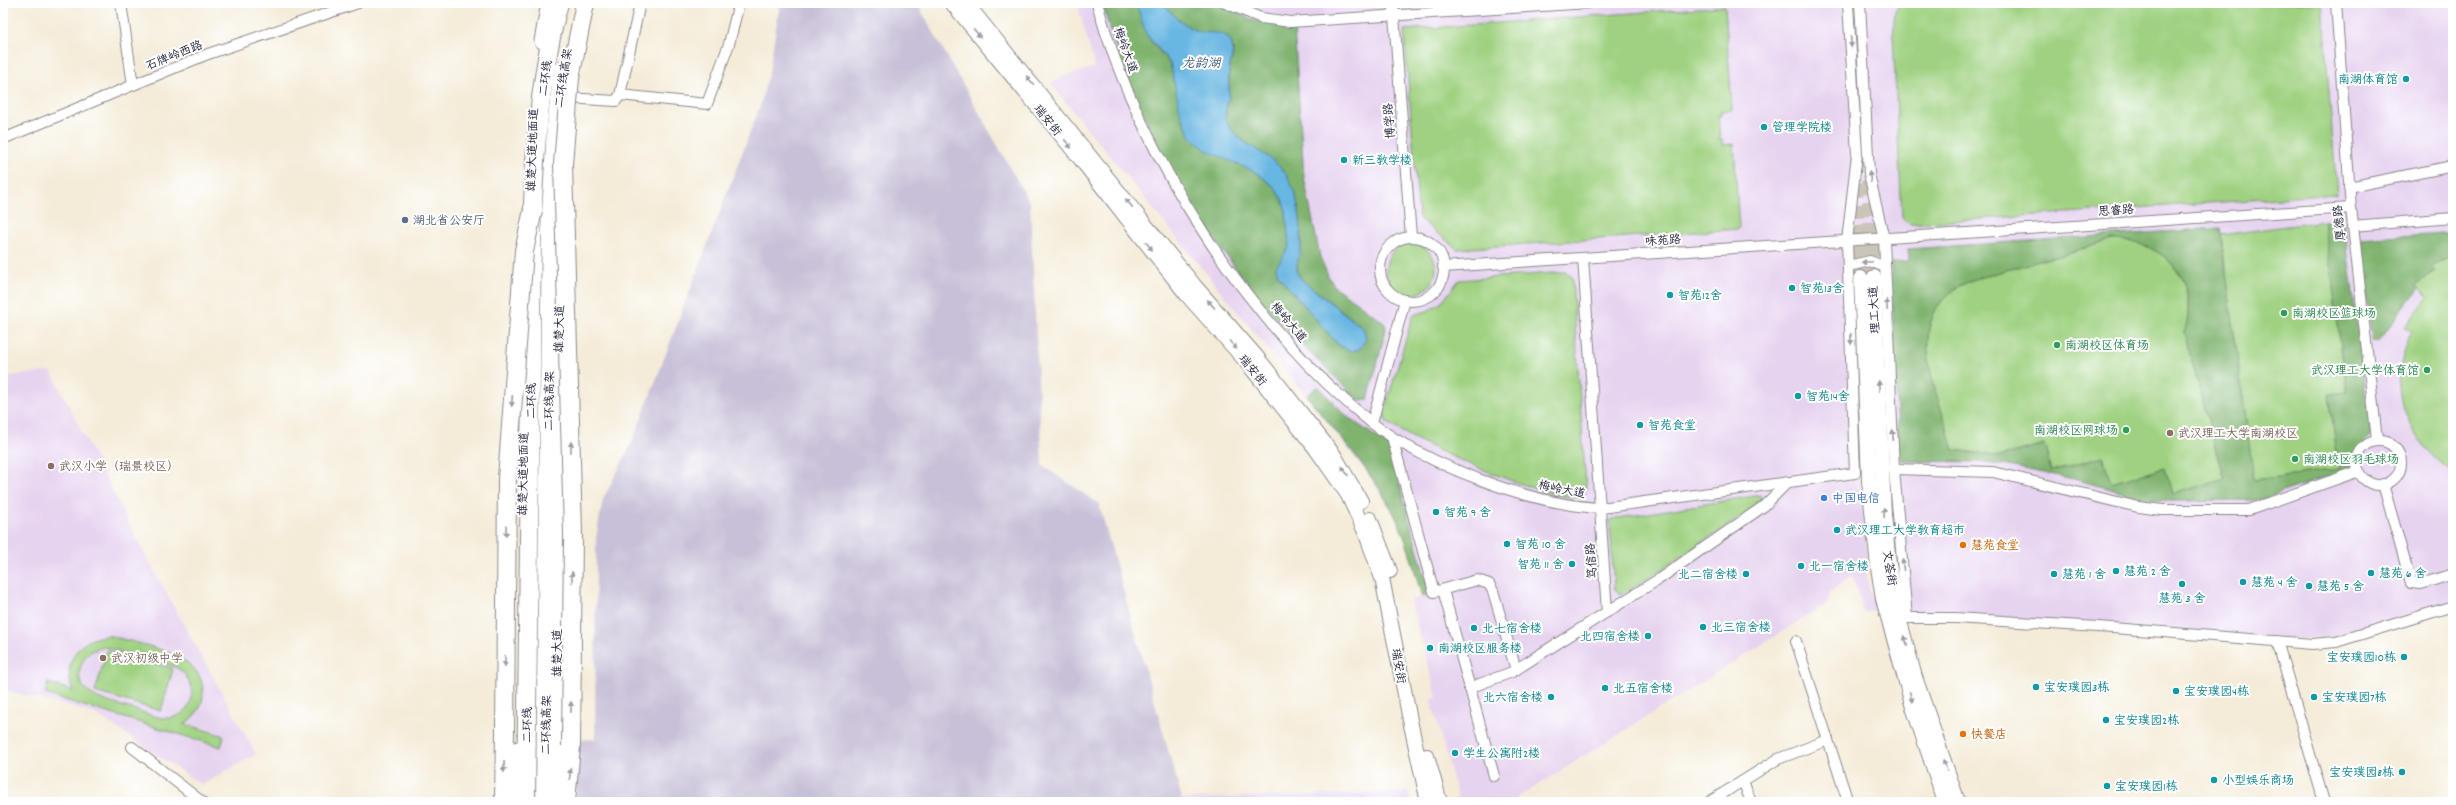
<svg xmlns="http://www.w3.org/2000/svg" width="2456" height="805" font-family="Dekko,'LXGW WenKai TC',sans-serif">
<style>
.built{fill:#e6d3f0}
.industrial{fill:#c8c0d8}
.green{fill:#9fd180;stroke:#607a5e;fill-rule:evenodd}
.forest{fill:#7fb36e;stroke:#506a54;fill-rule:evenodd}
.water{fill:#68b6e2;stroke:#456c8e}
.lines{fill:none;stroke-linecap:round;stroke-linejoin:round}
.secondary-tunnel{stroke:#cac4b9;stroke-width:14;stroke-dasharray:14 7;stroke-linecap:butt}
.street-casing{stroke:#8b878a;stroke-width:12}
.secondary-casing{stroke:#8b878a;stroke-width:16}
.primary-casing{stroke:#8b878a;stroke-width:17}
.highway-casing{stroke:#8b878a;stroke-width:20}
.street{stroke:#fff;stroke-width:10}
.secondary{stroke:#fff;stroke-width:14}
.primary{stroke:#fff;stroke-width:15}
.highway{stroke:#fff;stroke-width:18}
.highway-bridge-casing{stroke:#8b878a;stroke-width:20;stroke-linecap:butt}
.highway-bridge{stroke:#fff;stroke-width:18}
.oneway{fill:#9c9ca7}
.culture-dot{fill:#0f9aa8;stroke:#fff;stroke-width:1.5}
.service-dot{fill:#5c6f8a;stroke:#fff;stroke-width:1.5}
.leisure-dot{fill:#2e9e5b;stroke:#fff;stroke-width:1.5}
.education-dot{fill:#8d6e63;stroke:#fff;stroke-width:1.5}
.shop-dot{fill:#3f7fe0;stroke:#fff;stroke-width:1.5}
.food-dot{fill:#e8710a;stroke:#fff;stroke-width:1.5}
.labels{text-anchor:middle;stroke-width:4;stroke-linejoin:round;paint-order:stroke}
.street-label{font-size:12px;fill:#22223b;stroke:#fff}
.culture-label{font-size:12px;fill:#0d838f;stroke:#fff;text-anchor:start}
.service-label{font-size:12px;fill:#4e5e75;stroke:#fff;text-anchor:start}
.leisure-label{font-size:12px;fill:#27864d;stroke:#fff;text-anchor:start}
.education-label{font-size:12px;fill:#785e54;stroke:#fff;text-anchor:start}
.shop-label{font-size:12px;fill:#366cbe;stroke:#fff;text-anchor:start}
.food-label{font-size:12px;fill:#c56008;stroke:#fff;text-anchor:start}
.water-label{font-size:13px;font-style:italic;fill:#3e5d7e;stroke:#fff}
</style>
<rect width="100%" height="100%" fill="#fff"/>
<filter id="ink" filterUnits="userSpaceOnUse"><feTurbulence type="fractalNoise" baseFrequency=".025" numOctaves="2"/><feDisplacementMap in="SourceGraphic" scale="8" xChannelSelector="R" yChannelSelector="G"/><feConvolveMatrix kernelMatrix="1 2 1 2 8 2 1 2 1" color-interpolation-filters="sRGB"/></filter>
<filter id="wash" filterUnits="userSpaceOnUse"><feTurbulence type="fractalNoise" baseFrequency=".012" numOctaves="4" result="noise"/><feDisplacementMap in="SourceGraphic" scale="16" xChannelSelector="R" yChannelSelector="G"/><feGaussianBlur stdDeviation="0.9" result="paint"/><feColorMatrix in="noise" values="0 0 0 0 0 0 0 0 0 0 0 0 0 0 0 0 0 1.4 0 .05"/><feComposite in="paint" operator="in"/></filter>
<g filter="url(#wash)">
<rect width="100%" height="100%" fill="#f4ecd8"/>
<g class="built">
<polygon points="1077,3 2453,3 2453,601 2348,635 2302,640 1904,611 1890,481 1881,277 1855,279 1861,479 1869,571 1865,572 1876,610 1864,613 1852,575 1830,592 1828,603 1511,802 1455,802 1454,799 1458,797 1431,700 1437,698 1410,600 1422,597 1407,544 1396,517 1365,470 1295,382 1051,84 1062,77 1095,67"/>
<polygon points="51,371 145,555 256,754 202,785 94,713 3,690 3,377"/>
<polygon points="1408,792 1410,802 1153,802 1182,799"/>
</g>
<polygon class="industrial" points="780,3 917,3 1030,203 1042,465 1099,504 1182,799 1153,802 576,802 576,740 595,739 596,538 603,499 632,443 760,106 769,72"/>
<g class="green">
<polygon points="1900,3 2322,3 2337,194 1909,224 1902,218 1893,36 1895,11"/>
<polygon points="1725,6 1732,110 1721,111 1721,116 1718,116 1720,140 1723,140 1723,145 1734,144 1739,229 1457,249 1419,218 1404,30"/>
<polygon points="2324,221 2347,392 2329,395 2339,469 2254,480 2221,235"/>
<path d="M 2113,240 C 2166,240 2200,282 2184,333 L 2225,480 L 2172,494 L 2165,468 L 2111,483 L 2103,456 L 2051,471 L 2044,444 L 2002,456 L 1954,450 C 1937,391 1895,309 1975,279 Z"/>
<circle cx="1411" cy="269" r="25"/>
<path d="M 2453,256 L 2453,473 C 2405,439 2385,387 2412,331 L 2405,327 L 2427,298 L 2416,285 L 2434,271 L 2432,266 Z"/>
<path d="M 1566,272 L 1572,277 L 1586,489 L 1583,496 C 1562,508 1406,440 1386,421 L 1384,412 L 1413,315 L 1427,311 L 1441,303 L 1459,280 Z"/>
<polygon points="1760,495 1762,503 1629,591 1620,594 1614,589 1610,521 1612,519"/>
<path d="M 111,636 C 140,645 203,652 203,691 C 204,706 196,715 185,724 L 224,736 L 221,747 L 45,694 L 48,683 L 73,691 C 61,662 80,635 111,636 ZM 105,647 L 175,667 C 198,678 198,715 169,718 C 157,719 144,712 133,709 C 112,703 66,695 83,661 C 87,652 95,649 105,647 Z"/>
<polygon points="107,650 173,669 161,711 95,692"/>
</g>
<g class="forest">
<path d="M 1102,3 L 1136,3 C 1142,13 1142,25 1147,35 C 1154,48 1167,56 1172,70 C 1183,98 1174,118 1198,144 L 1257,173 L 1274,187 L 1282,199 L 1286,211 L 1289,247 L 1278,275 L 1339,346 L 1356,351 L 1366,339 L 1360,325 L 1302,280 L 1297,273 C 1296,263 1300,255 1301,246 C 1302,226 1299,202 1291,184 C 1278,151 1233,147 1226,119 C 1224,111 1228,104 1229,95 C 1230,89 1228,81 1229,74 C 1229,62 1238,51 1229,39 C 1222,30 1213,35 1204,33 C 1188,29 1172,16 1163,3 L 1217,3 L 1255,21 L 1294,26 L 1304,177 L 1320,257 L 1329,278 L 1335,287 L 1377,317 L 1385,324 L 1386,329 L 1368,400 L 1359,400 L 1352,394 C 1327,369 1301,345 1277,319 C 1198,229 1135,119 1102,3 Z"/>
<path d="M 2337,219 L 2344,223 L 2371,437 L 2356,450 L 2351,469 L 2260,500 L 2170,501 L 2142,498 L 2074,479 L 2009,466 L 1978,462 L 1903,461 L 1899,456 L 1891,263 L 1909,261 L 1908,249 L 2220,228 L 2254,480 L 2339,469 L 2329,394 L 2347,392 L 2324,221 ZM 2113,240 C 2166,240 2201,282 2184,333 L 2225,479 L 2172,494 L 2165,468 L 2111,483 L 2103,456 L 2051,471 L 2044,444 L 2002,456 L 1954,450 C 1937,391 1895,309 1975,279 Z"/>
<polygon points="2453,232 2453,256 2432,266 2435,271 2416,285 2419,289 2408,301 2378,343 2372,341 2361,239"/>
<path d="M 1317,386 L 1349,418 L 1389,446 L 1430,595 L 1422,597 C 1414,570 1408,541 1395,516 C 1373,472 1337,434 1307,396 Z"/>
</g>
<path class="water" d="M 1136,3 L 1163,3 C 1172,15 1184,26 1198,31 C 1208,35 1223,29 1229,39 C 1237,52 1229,61 1229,74 C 1228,81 1230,88 1229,95 C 1228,104 1224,111 1226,119 C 1233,146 1276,151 1290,181 C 1299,200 1302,225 1301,246 C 1300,255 1296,263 1297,273 L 1302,280 L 1364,329 L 1366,339 L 1360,349 L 1351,351 L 1339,346 L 1278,275 L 1276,267 L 1289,247 L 1286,211 L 1282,199 L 1274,187 L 1257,173 L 1206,150 L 1191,137 L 1181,115 L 1170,63 L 1146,34 Z"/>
</g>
<g filter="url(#ink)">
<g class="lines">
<g class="secondary-tunnel">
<polyline points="1868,180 1874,277"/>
<polyline points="1855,183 1861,278"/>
</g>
<g class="street-casing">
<g id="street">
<polyline points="121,3 133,85"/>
<path d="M 1097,3 C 1137,152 1250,327 1372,423 C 1427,465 1532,505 1601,508 L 1855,473 L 1847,241 L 1857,154 L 1848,3"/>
<polyline points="1225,3 1261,18 1290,22 1589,3"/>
<polyline points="1393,3 1411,237"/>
<polyline points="1860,3 1869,174 1884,239 1894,469 1907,618"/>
<polyline points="2336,3 2351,208 2377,440"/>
<polyline points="620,95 707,104 729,44 739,3"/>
<polyline points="567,98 616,101 620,95 640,3"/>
<polyline points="3,139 208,54 358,3"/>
<polyline points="2349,187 2453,166"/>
<polyline points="2352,226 2453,218"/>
<circle cx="1412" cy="269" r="32"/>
<polyline points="1583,258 1607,612"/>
<polyline points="1848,266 1870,261 1885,267"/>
<polyline points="1443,267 2351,208"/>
<polyline points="1372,423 1405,300"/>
<polyline points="1392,437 1434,592 1477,580 1489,584 1493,591 1516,670"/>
<circle cx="2379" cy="463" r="22"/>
<polyline points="1894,469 1993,472 2138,507 2162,510 2249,510 2359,471"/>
<polyline points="2383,484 2411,583 2421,584 2453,574"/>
<polyline points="1443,590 1494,776"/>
<polyline points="1902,618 1955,618 2113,628 2312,644 2336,642 2453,606"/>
<polyline points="1796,641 1848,802"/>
<polyline points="2277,641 2324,802"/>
<polyline points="1469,688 1512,672 1659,579 1764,506 1788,482"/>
<polyline points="132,747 202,802"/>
<polyline points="1743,781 1751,802"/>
<polyline points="1709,802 1778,759 1828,740"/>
</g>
</g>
<g class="secondary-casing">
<g id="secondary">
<polyline points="952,3 1079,157 1187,295 1244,359 1316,449 1348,495 1366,534 1382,578 1411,725 1428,802"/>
<polyline points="966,3 1194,285 1256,356 1334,455 1361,501"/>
<polyline points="1874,277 1884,515 1889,565 1899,618 1915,677 1958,802"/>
<polyline points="1861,278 1869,481 1878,567 1883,599 1912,704 1945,802"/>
<polyline points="1370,519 1390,571"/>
<polyline points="1427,756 1440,802"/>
</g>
</g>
<g class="primary-casing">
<g id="primary">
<polyline points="542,41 549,3"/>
<polyline points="516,802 518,749"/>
<polyline points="556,802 559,329"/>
</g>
</g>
<g class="highway-casing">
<g id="highway">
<polyline points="504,802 505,732"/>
<path d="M 526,802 C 528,657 529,512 531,367 C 532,246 528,121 559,3"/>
<polyline points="545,802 551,215 556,127 563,69"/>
<polyline points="566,802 571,746"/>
</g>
</g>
<use href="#street" class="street"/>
<use href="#secondary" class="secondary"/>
<use href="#primary" class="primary"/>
<use href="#highway" class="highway"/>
<g class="highway-bridge-casing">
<g id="highway-bridge">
<polyline points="505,732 507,479 524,251 533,210"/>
<polyline points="571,746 573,534 563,164 570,78 585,3"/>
</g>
</g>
<use href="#highway-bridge" class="highway-bridge"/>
</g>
<defs><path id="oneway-solid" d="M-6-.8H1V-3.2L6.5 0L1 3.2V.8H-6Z"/></defs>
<g class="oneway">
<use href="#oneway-solid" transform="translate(977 33) rotate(50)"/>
<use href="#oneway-solid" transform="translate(1851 42) rotate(87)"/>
<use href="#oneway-solid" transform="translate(1030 80) rotate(-129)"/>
<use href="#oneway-solid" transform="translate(1068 144) rotate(51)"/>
<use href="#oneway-solid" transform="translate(1870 177) rotate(-99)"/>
<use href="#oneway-solid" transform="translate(1129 203) rotate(-129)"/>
<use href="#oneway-solid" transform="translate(1149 246) rotate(52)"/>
<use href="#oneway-solid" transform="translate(1867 262) rotate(178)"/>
<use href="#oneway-solid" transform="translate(1211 304) rotate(-131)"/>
<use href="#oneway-solid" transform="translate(1887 305) rotate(-93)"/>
<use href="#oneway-solid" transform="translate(1851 339) rotate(88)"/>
<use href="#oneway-solid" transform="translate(1233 345) rotate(48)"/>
<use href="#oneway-solid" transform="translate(1879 386) rotate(-92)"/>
<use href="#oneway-solid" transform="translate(512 401) rotate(94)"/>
<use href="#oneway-solid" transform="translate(1893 435) rotate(-93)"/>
<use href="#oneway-solid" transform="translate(571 447) rotate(-91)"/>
<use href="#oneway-solid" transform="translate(1345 471) rotate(-124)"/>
<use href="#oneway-solid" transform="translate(1884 513) rotate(-93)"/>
<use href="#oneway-solid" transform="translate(506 531) rotate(91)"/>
<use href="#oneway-solid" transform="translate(1903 565) rotate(-95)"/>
<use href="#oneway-solid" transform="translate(572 577) rotate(-89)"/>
<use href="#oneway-solid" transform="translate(1906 641) rotate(-105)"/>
<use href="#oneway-solid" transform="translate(505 661) rotate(90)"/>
<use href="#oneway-solid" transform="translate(1911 697) rotate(74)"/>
<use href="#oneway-solid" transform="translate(571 707) rotate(-90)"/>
<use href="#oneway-solid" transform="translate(1945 765) rotate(-109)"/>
<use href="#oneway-solid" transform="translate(504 767) rotate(91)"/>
<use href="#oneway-solid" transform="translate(570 774) rotate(-85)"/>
</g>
</g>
<g class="culture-dot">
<circle cx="2406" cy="79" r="4"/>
<circle cx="1764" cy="127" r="4"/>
<circle cx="1344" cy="160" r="4"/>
<circle cx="1792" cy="288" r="4"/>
<circle cx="1670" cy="295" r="4"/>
<circle cx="1798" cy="396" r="4"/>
<circle cx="1640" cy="425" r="4"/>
<circle cx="1436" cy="512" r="4"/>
<circle cx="1837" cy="530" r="4"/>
<circle cx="1507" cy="544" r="4"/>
<circle cx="1572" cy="564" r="4"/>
<circle cx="1801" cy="566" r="4"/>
<circle cx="2116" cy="571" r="4"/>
<circle cx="2371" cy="573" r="4"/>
<circle cx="1746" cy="574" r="4"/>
<circle cx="2054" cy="574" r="4"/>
<circle cx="2243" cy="582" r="4"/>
<circle cx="2182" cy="584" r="4"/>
<circle cx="2309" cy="586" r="4"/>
<circle cx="1703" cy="627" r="4"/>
<circle cx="1474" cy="628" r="4"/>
<circle cx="1648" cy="636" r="4"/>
<circle cx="1430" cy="648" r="4"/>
<circle cx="2404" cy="657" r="4"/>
<circle cx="2036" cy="687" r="4"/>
<circle cx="1605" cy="688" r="4"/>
<circle cx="2176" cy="691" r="4"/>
<circle cx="1551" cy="697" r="4"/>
<circle cx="2314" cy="697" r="4"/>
<circle cx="2106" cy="720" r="4"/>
<circle cx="1455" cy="753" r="4"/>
<circle cx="2402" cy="772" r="4"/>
<circle cx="2214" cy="780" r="4"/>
<circle cx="2107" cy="786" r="4"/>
</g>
<circle class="service-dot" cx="405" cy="220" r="4"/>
<g class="leisure-dot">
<circle cx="2284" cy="313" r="4"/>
<circle cx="2057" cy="345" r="4"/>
<circle cx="2427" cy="370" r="4"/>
<circle cx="2126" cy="430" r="4"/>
<circle cx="2295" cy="459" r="4"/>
</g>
<g class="education-dot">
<circle cx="2170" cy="433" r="4"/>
<circle cx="51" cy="466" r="4"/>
<circle cx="103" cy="658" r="4"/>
</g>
<circle class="shop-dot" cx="1824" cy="498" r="4"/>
<g class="food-dot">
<circle cx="1963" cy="545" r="4"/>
<circle cx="1963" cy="734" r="4"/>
</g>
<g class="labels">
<g class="street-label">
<text transform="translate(1126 50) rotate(70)" y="4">梅岭大道</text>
<text transform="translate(174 55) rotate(-22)" y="4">石牌岭西路</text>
<text transform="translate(545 78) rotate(-82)" y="4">二环线</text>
<text transform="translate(563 78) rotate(-81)" y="4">二环线高架</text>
<text transform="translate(1048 120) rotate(51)" y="4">瑞安街</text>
<text transform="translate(1389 121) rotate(-95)" y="4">博学路</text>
<text transform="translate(532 150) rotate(-88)" y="4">雄楚大道地面道</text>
<text transform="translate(2116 210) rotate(-4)" y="4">思睿路</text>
<text transform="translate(2339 223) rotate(-96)" y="4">厚德路</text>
<text transform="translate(1663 240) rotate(-4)" y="4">味苑路</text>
<text transform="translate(1874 310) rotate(-93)" y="4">理工大道</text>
<text transform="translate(1289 322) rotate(50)" y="4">梅岭大道</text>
<text transform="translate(559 329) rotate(-89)" y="4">雄楚大道</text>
<text transform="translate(1253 370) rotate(51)" y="4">瑞安街</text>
<text transform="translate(531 401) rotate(-89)" y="4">二环线</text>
<text transform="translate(549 401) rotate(-89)" y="4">二环线高架</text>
<text transform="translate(523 474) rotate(-89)" y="4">雄楚大道地面道</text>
<text transform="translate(1562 489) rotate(11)" y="4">梅岭大道</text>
<text transform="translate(1591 561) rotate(-94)" y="4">笃信路</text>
<text transform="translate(1890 568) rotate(81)" y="4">文荟街</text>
<text transform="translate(557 653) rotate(-90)" y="4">雄楚大道</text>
<text transform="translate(1399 666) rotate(80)" y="4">瑞安街</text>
<text transform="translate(527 725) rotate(-89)" y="4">二环线</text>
<text transform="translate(546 725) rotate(-89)" y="4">二环线高架</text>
</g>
<g class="culture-label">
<text x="2398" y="83" text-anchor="end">南湖体育馆</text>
<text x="1772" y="131">管理学院楼</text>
<text x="1352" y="164">新三教学楼</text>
<text x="1800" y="292">智苑13舍</text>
<text x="1678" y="299">智苑12舍</text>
<text x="1806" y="400">智苑14舍</text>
<text x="1648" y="429">智苑食堂</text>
<text x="1444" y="516">智苑 9 舍</text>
<text x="1845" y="534">武汉理工大学教育超市</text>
<text x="1515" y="548">智苑 10 舍</text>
<text x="1564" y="568" text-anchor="end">智苑 11 舍</text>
<text x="1809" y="570">北一宿舍楼</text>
<text x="2124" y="575">慧苑 2 舍</text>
<text x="2379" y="577">慧苑 6 舍</text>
<text x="1738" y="578" text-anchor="end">北二宿舍楼</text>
<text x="2062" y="578">慧苑 1 舍</text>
<text x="2251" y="586">慧苑 4 舍</text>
<text x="2317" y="590">慧苑 5 舍</text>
<text x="2182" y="602" text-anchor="middle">慧苑 3 舍</text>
<text x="1711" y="631">北三宿舍楼</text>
<text x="1482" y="632">北七宿舍楼</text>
<text x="1640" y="640" text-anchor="end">北四宿舍楼</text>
<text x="1438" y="652">南湖校区服务楼</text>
<text x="2396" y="661" text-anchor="end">宝安璞园10栋</text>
<text x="2044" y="691">宝安璞园3栋</text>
<text x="1613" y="692">北五宿舍楼</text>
<text x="2184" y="695">宝安璞园4栋</text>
<text x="1543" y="701" text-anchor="end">北六宿舍楼</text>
<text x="2322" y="701">宝安璞园7栋</text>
<text x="2114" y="724">宝安璞园2栋</text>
<text x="1463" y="757">学生公寓附2楼</text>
<text x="2394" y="776" text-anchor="end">宝安璞园8栋</text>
<text x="2222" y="784">小型娱乐商场</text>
<text x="2115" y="790">宝安璞园1栋</text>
</g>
<g class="service-label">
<text x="413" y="224">湖北省公安厅</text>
</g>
<g class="leisure-label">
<text x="2292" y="317">南湖校区篮球场</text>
<text x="2065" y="349">南湖校区体育场</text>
<text x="2419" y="374" text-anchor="end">武汉理工大学体育馆</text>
<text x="2118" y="434" text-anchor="end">南湖校区网球场</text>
<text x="2303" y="463">南湖校区羽毛球场</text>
</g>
<g class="education-label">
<text x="2178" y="437">武汉理工大学南湖校区</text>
<text x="59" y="470">武汉小学（瑞景校区）</text>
<text x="111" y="662">武汉初级中学</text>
</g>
<g class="shop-label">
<text x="1832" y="502">中国电信</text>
</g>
<g class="food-label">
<text x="1971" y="549">慧苑食堂</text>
<text x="1971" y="738">快餐店</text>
</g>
<g class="water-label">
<text x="1201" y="67">龙韵湖</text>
</g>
</g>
<rect width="2456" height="805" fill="none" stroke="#fff" stroke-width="16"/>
</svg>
